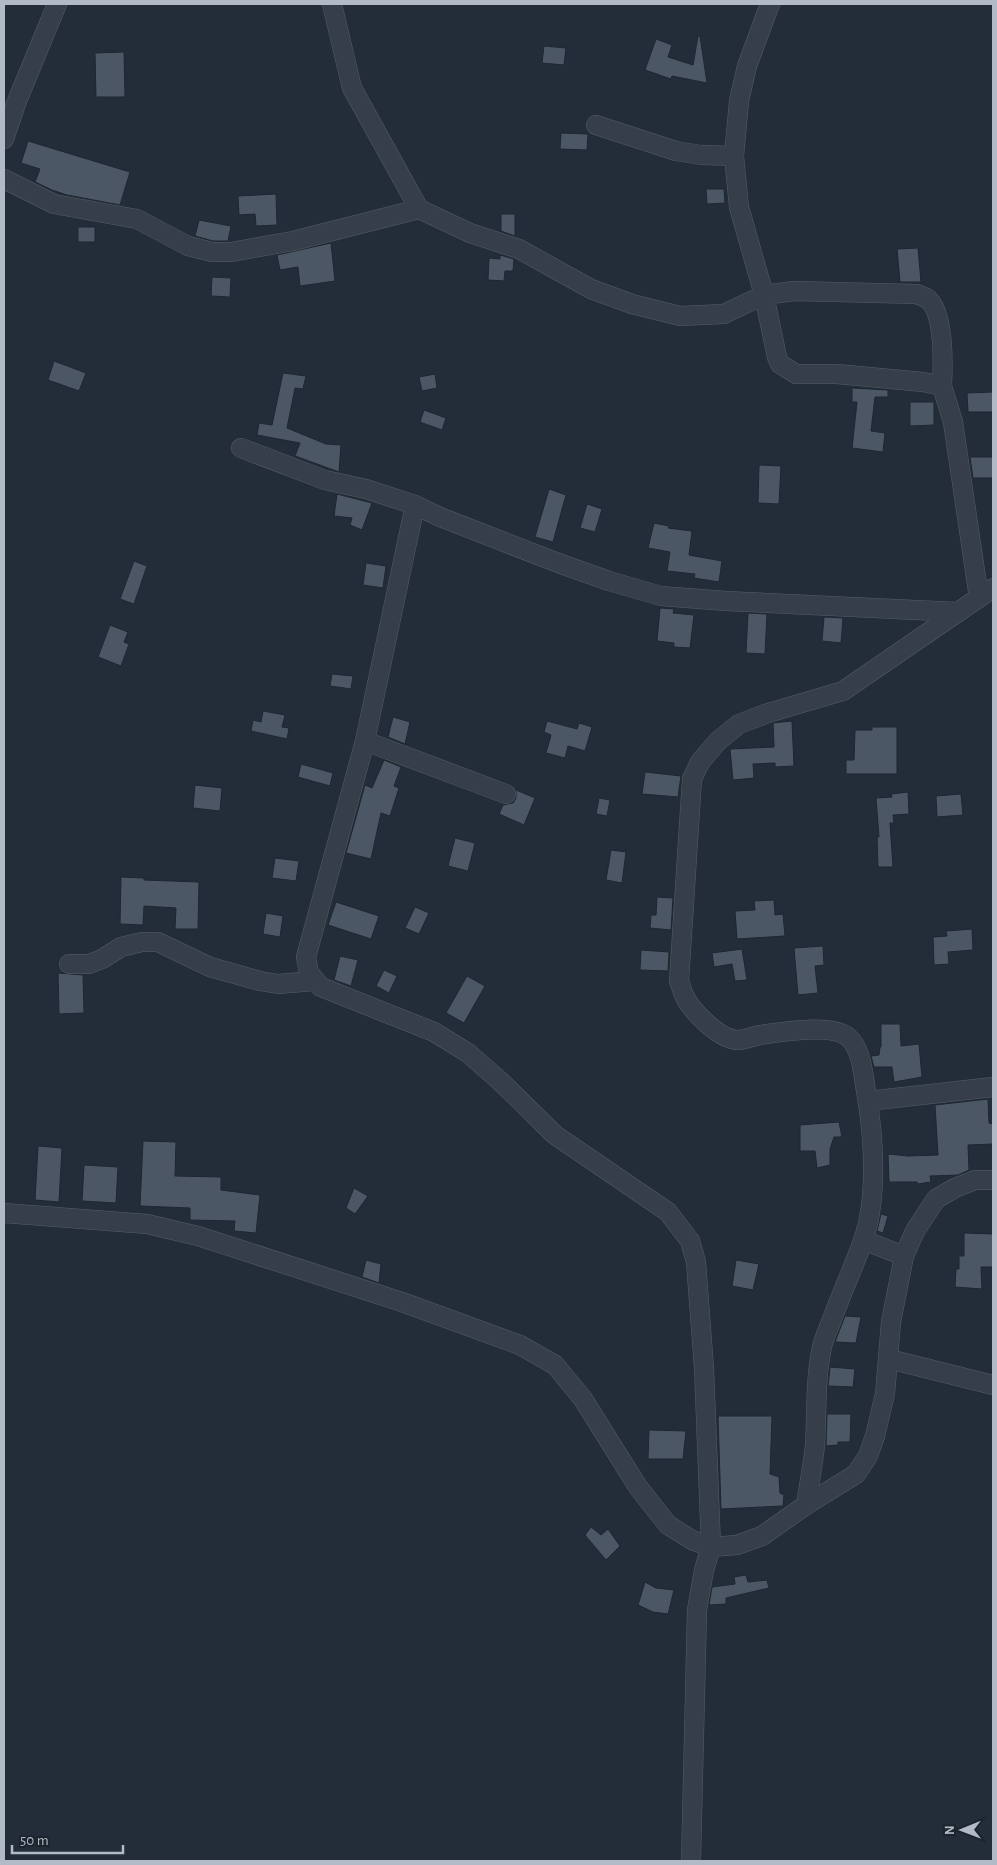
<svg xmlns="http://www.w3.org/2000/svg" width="997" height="1865" font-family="'Alegreya Sans',sans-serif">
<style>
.building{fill:#4b5764;stroke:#1e2630}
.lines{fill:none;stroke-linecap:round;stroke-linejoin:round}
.minor-casing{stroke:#545d67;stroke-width:20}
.minor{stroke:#363f49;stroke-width:19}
</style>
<rect width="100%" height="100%" fill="#232d39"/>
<g class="building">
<polygon points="698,36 700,36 707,83 672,76 671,79 645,70 656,39 672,45 668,57 693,65"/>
<polygon points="544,46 566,48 564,65 542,63"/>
<polygon points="124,52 125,97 96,97 95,53"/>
<polygon points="561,133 588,134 587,150 560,149"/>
<polygon points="28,141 130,172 120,205 67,195 52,190 35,182 40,169 21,163"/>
<polygon points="706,189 724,189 725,203 707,204"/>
<polygon points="276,194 277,225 256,226 255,214 239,215 238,196"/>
<polygon points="501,214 515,214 515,236 501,231"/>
<polygon points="199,220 231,226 228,241 213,241 195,236"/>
<rect x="78" y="227" width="17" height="15"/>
<polygon points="331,243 335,281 300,286 298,267 280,270 277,255"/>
<polygon points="918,248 921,282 900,282 897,249"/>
<polygon points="500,255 514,259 513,271 505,271 504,281 488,280 489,258 500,259"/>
<polygon points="212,277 231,278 230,297 211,296"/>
<polygon points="54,361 86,373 79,391 48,380"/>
<polygon points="283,373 306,376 303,389 295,388 287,428 326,444 341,445 339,472 295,456 300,443 257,435 259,423 272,425"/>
<polygon points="435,374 437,388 422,391 419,377"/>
<polygon points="852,388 888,390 888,397 875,397 871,431 885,433 883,452 852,448 857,402 852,402"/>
<polygon points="993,392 993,412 968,412 967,393"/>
<polygon points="910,402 934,402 934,425 910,426"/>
<polygon points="424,410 446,418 442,430 420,422"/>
<polygon points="970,457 993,457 993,478 973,478"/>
<polygon points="759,465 781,466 779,504 758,503"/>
<polygon points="549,489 566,495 553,542 535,537"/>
<polygon points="337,494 372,503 362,530 350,525 352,518 334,516"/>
<polygon points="587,504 602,509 595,532 580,528"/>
<polygon points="654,523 669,526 668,528 692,531 689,555 722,561 719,582 694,578 695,574 667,571 670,552 648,548"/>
<polygon points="134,561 147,566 134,604 120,599"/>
<polygon points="366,563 386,566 383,588 363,585"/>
<polygon points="660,608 674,609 673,613 694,615 690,648 674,647 674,643 657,641"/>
<polygon points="748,613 767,614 765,654 746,653"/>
<polygon points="824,617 843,618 841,643 822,641"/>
<polygon points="110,625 128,632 124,642 129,644 121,666 98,657"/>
<polygon points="332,674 353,676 351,689 330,686"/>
<polygon points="263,711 285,715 282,727 289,728 287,739 251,731 253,720 261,722"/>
<polygon points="393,717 410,722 405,744 388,737"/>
<polygon points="547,721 577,729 579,723 592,727 585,751 568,746 565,758 546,753 551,735 544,732"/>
<polygon points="792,721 794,766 775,767 775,763 753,764 754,778 733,780 730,749 774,747 773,723"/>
<polygon points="872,727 897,727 897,774 846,774 846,760 854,760 855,730 872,730"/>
<polygon points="384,760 401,767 394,786 399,788 390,816 381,813 371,859 346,853 365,785 372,788"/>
<polygon points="301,764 333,773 330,786 298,777"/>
<polygon points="645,772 681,776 678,797 642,794"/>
<polygon points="195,785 222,788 220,811 193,808"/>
<polygon points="516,790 535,798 524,825 499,814 503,805 513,803 516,798"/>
<polygon points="908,792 909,814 893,815 894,823 890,823 893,867 878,867 877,837 879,837 876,798 892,797 891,794"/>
<polygon points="961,794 963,815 937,817 936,796"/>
<polygon points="599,798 610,800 607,816 596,814"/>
<polygon points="455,838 475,843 468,871 448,866"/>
<polygon points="611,850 626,852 622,883 606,880"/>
<polygon points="275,858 299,861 296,881 272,878"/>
<polygon points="121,877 144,878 144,880 199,882 198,929 175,929 176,908 144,906 143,925 120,924"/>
<polygon points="657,897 673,898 671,930 650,928 651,915 656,915"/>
<polygon points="774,900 775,915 783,914 785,936 737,939 735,911 755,910 754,901"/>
<polygon points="336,902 379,916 371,939 328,925"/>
<polygon points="415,907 429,913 419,934 405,928"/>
<polygon points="266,913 283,916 280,937 263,934"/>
<polygon points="972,929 973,950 948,952 949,964 934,965 933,937 947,936 946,931"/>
<polygon points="823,946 824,965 815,966 818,993 798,995 794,948"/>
<polygon points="742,949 747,980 735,981 732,964 714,967 712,953"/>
<polygon points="641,950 669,952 668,971 640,970"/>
<polygon points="340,956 358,960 351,986 334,980"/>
<polygon points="384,970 397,976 389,993 376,986"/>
<polygon points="58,973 83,975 84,1013 59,1014"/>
<polygon points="467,976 485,986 464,1023 446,1013"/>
<polygon points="881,1024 900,1024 901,1046 919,1044 922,1077 894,1082 892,1067 874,1067 871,1056 879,1055 880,1047 881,1047"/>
<polygon points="988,1099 989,1123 993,1124 993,1144 968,1145 969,1170 958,1175 930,1176 931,1182 918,1184 917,1182 889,1182 888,1154 908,1156 938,1155 935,1105"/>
<polygon points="839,1122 842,1137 834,1137 830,1149 830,1165 817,1168 815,1151 800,1151 800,1125"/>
<polygon points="143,1141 176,1142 175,1176 221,1177 221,1190 260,1195 256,1233 234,1231 235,1221 190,1220 190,1208 140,1206"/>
<polygon points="38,1146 62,1148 59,1202 35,1200"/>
<polygon points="84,1165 118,1167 116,1203 82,1201"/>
<polygon points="354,1188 368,1196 355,1214 346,1208"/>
<polygon points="881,1214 888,1216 883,1233 877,1231"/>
<polygon points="964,1233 993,1234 993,1267 981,1267 982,1289 955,1287 956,1269 959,1269 959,1256 964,1256"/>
<polygon points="366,1260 381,1264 379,1283 362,1277"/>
<polygon points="736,1260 759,1264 753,1290 732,1286"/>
<polygon points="845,1316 861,1317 856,1343 835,1342"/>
<polygon points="830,1367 855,1369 853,1387 828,1386"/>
<polygon points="827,1414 851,1414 850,1442 838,1442 838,1445 826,1446"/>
<polygon points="718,1416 772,1416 770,1474 779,1477 780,1493 784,1495 783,1506 721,1509"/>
<polygon points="649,1430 686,1431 683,1459 648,1459"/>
<polygon points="591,1527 601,1535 608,1529 620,1546 606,1560 585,1535"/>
<polygon points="746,1575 748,1582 767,1580 769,1588 726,1598 726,1604 709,1605 712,1587 735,1584 734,1577"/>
<polygon points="645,1582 656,1588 674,1590 668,1614 653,1612 638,1605"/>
</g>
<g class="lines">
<g class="minor-casing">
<g id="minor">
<polyline points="332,4 352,88 419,209"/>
<polyline points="770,4 747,66 739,101 734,156 739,207 764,295 777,357 780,364 796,374 837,374 923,382 942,386 953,422 979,598"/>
<polyline points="596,125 676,151 701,155 734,156"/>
<polyline points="4,139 17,101 57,4"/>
<path d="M 4,179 L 54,204 L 137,219 L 188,246 L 212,252 L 231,252 L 293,241 L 419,209 L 470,233 L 519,249 L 591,289 L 632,304 L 680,316 L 724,314 L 764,295 L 794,291 L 917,294 C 921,296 925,297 928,299 C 945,314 943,366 942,386"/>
<polyline points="241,448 325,480 366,489 415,505"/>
<polyline points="958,612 726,601 661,596 609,581 561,564 440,517 415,505 365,741 306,957 309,973 321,987 434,1032 468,1053 500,1081 555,1135 668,1212 690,1241 696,1262 704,1368 711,1547 737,1545 762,1536 806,1505 856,1474 868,1456 875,1436 885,1394 891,1322 904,1256 915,1231 936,1199 955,1188 975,1180 993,1180"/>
<polyline points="365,741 506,794"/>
<polyline points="69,964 89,964 102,959 121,947 142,942 158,942 210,967 260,981 278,984 314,981"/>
<polyline points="868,1101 993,1087"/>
<polyline points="4,1213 147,1224 198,1236 402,1302 520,1345 555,1365 583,1399 638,1487 668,1525 692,1540 711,1547 704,1570 697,1610 691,1861"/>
<polyline points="863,1240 904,1256"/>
<polyline points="889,1359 993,1385"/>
<path d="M 806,1505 C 809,1485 813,1465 815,1445 C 817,1412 815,1380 822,1347 C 824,1338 828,1330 831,1322 C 841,1295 853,1268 863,1241 C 878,1198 874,1136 866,1091 C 863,1074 862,1050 849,1038 C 834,1023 780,1032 760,1035 C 753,1036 745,1040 738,1040 C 720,1040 691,1011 684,995 C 682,991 681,985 679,981 L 692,779 L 700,762 L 718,741 L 739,724 L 768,713 L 843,691 L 993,588"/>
</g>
</g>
<use href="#minor" class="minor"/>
</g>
<rect width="997" height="1865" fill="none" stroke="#b1bac5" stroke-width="10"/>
<g transform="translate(962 1830) rotate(269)" stroke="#1c242e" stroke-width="4" paint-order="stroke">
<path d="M0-4L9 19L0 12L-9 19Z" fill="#b1bac5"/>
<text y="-8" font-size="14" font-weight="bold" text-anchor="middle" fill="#b1bac5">N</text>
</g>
<path d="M12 1845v8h111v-8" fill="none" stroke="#b1bac5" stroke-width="2.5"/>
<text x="20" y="1845" font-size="15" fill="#b1bac5" stroke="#1c242e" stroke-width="4" paint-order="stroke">50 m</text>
</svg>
